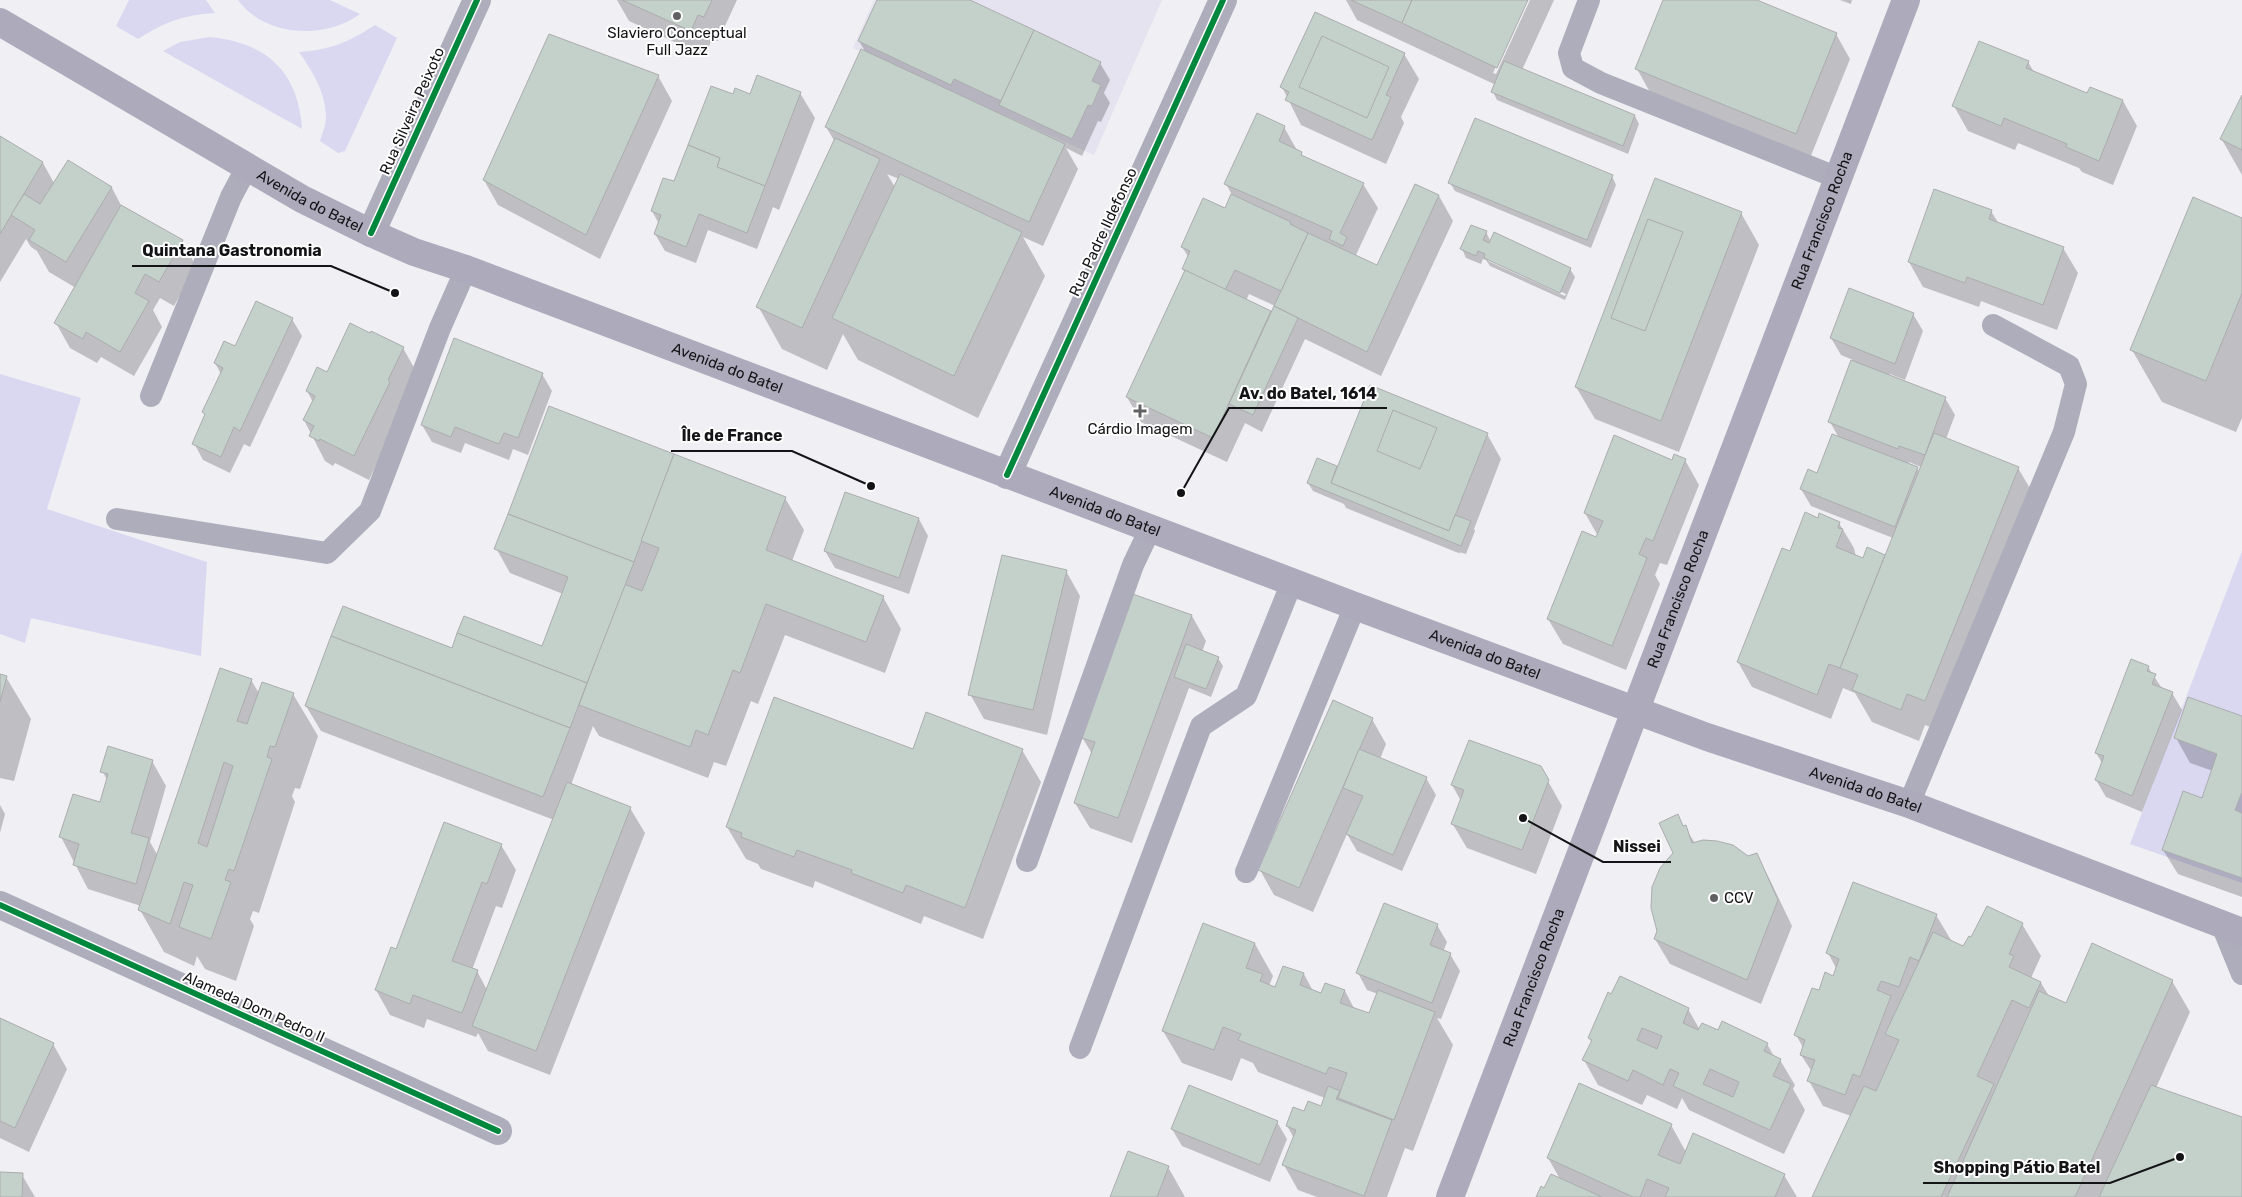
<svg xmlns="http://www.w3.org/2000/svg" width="2242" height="1197" font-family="Rubik,sans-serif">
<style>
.built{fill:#e4e3ef}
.green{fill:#dad8f1}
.shadow{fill:#0003;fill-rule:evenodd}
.building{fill:#c4d1cb;stroke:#abacae;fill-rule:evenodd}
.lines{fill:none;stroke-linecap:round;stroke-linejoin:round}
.service{stroke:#aeadbb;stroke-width:22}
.minor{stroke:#aeadbb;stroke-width:28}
.secondary{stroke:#adabbb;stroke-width:28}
.cycleway-casing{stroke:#fff;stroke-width:9}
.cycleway{stroke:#00873e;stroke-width:6}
.poi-dot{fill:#616164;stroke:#fff;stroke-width:2}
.labels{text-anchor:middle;stroke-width:4;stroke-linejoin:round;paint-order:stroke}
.poi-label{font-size:15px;fill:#141417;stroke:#fff}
.street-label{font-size:15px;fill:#141417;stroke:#fff}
.leader{fill:none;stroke:#141417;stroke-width:2}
.callout-dot{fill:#141417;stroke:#fff;stroke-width:2}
.callout-label{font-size:16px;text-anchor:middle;font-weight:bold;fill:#141417;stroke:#fff;stroke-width:4;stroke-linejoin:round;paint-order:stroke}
</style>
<rect width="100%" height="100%" fill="#efeff4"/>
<polygon class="built" points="874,0 1162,0 1094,155 853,48"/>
<g class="green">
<path d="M 129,0 L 206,0 L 215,13 C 183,15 165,22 138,39 L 116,26 Z"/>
<path d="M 238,0 L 330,0 L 360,14 C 325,40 265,37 238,0 Z"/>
<path d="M 375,25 L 397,38 L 345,151 L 338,153 L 320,141 C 322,134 326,125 326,118 C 326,93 313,72 299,52 C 330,50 349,42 375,25 Z"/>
<path d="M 210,37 C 267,43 298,71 302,129 L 163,51 L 180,42 Z"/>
<polygon points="0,374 81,398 47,509 207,562 201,656 31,618 25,643 0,634"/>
<polygon points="2242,551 2242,883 2130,844"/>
</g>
<g class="shadow">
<polygon points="617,0 737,0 718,41 712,39 705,56 629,21"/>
<path d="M 878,0 L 967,0 L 1100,63 L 1110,80 L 1104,93 L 1110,103 L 1101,122 L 1098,121 L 1082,156 L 1066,148 L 1078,169 L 1043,246 L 1023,237 L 1045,276 L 978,418 L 858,360 L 843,334 L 827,370 L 782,349 L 758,306 L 835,142 L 826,127 L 866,53 L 859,41 ZM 887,174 L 899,179 L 895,187 Z"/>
<polygon points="1346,0 1527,0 1493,73 1496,74 1530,0 1554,0 1522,70 1635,116 1639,124 1628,154 1497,100 1493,92 1496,85 1357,20"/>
<polygon points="1664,0 1754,0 1836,34 1850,59 1810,158 1651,94 1637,69"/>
<polygon points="1840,0 1852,0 1851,4"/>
<polygon points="1404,54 1419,79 1401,117 1404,123 1386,164 1301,125 1282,87"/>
<polygon points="2028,62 2034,72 2088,94 2090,88 2123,101 2137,126 2113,185 2082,172 2079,168 2018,143 2015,150 1968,131 1954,106"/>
<polygon points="658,76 672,101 600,259 498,205 484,180"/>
<polygon points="800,93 815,118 779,210 773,207 757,249 708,230 696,263 665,251 655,234 659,224 652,211 674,183 733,96"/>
<polygon points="2242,98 2242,175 2221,138"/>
<path d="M 1284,127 L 1298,152 L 1304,157 L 1363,184 L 1378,208 L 1356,255 L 1357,257 L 1378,267 L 1439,196 L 1453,221 L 1381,376 L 1305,339 L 1262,432 L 1245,423 L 1227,462 L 1141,422 L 1127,397 L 1185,272 L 1183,269 L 1189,258 L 1182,247 L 1226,209 L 1232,195 L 1226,184 ZM 1249,294 L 1275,306 L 1272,313 L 1246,301 Z"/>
<polygon points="0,138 43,163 54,183 68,161 112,188 122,207 182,241 196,266 174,306 160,298 153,310 162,327 134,376 101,357 97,363 70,348 56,323 76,288 49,272 37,251 31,247 26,239 0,282"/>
<polygon points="1612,176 1616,185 1591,248 1455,191 1450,183"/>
<polygon points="1991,211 1999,224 2063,248 2078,273 2057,330 1981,301 1979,307 1923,287 1909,262"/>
<polygon points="1741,213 1759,245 1679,452 1595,419 1576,387"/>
<polygon points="2242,219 2242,418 2236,432 2162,402 2132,350"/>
<path d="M 1486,232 L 1491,242 L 1570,269 L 1575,277 L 1565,300 L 1490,266 L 1486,260 L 1483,259 L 1481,264 L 1466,258 L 1462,249 ZM 1488,259 L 1566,294 L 1565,296 L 1488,261 Z"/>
<path d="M 1913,314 L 1923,331 L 1905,380 L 1890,374 L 1889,376 L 1945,398 L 1955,415 L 1946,439 L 2018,468 L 2037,500 L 1944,732 L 1925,725 L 1919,741 L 1872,722 L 1855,693 L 1843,688 L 1831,719 L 1752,687 L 1738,662 L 1790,553 L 1818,519 L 1839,523 L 1854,548 L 1856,557 L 1863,560 L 1867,549 L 1885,557 L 1893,538 L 1811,506 L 1801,489 L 1817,474 L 1839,438 L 1830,422 L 1853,360 L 1841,355 L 1831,338 ZM 1909,462 L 1921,467 L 1919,472 L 1917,468 L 1908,465 Z"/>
<polygon points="292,319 302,336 250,447 244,444 230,473 203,460 194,443 206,417 203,412 221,374 215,363 235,348"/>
<polygon points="403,348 417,373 403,408 369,480 335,463 333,466 325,461 304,420 313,402 307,391 327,373"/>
<polygon points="542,374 552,391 528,455 513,449 509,460 465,443 461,453 432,442 422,425"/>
<polygon points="1487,434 1501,459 1474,529 1475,531 1466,554 1459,552 1461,554 1346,508 1344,504 1313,491 1308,483 1336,467 1337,469"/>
<polygon points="1685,460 1699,485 1667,565 1660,563 1655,575 1660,584 1626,670 1563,644 1548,619 1598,536 1585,513 1673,461"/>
<polygon points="785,498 804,530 792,561 883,597 901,629 885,673 785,635 758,704 751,701 726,766 714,762 708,778 599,736 593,726 571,785 630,808 645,833 550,1075 488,1051 478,1033 476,1037 427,1019 424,1028 390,1015 376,990 397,951 501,845 516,870 502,908 496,906 472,970 477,971 487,990 554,820 321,731 306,706 452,649 543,647 563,594 510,573 496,548"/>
<polygon points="919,519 928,536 909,594 835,568 825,551"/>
<polygon points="1066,571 1080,596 1047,735 984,719 970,694"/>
<polygon points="1131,595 1192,616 1206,641 1202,652 1218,658 1223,666 1211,697 1189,688 1132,843 1090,828 1075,803 1092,754 1082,737"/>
<polygon points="2148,667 2163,690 2172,693 2182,710 2142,812 2106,797 2096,780 2102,763 2096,753"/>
<polygon points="0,675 6,677 31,719 14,781 0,778"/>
<polygon points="251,680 259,693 293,694 318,736 300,789 295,788 292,796 295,802 259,913 253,911 250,919 254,926 236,981 205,969 197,956 194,966 164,952 140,910 141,906 88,889 61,837 101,803 108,781 102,771 152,761 166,786 150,842 158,856"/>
<polygon points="2242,717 2242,897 2178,874 2163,850 2202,800 2213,771 2190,763 2176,738"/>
<polygon points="1372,719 1386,744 1380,759 1426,778 1436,795 1402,871 1357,851 1347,834 1313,912 1274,895 1260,870"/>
<polygon points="1022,750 1041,782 983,939 924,916 921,924 815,881 813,888 761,869 758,864 746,859 727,827"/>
<polygon points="1540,767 1562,806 1536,874 1467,848 1452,823 1461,801 1452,785"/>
<polygon points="0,805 5,814 0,833"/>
<polygon points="1677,816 1695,843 1748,857 1756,855 1770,880 1792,926 1761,1004 1670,964 1655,939 1675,853"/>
<polygon points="1936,915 1951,940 1964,948 2022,924 2041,956 2031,978 2041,983 2049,996 2066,1004 2172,981 2190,1012 2156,1088 2242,1118 2242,1197 1813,1197 1851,1116 1823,1106 1809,1081 1812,1072 1801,1055 1804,1049 1796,1035 1819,991 1833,977 1836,968 1828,953"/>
<polygon points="1437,925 1447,942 1443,952 1450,954 1460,971 1441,1019 1437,1018 1453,1045 1413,1151 1405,1148 1387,1197 1317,1197 1298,1190 1284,1165 1294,1138 1287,1126 1304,1112 1322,1107 1325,1098 1258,1072 1253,1063 1241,1058 1232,1081 1182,1063 1163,1031 1255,944 1273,976 1269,986 1276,988 1284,967 1304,974 1313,991 1322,994 1325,984 1345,991 1355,1010 1369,1015 1378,994 1367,990 1358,973"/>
<polygon points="1688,1009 1700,1030 1718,1032 1767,1044 1775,1058 1780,1060 1795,1085 1793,1089 1805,1110 1784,1154 1689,1110 1682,1098 1677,1109 1647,1095 1642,1105 1598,1085 1584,1060 1592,1043 1589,1038"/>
<polygon points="0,1020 53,1044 67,1069 29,1152 0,1138"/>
<polygon points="1277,1122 1287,1139 1270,1182 1182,1146 1172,1129"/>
<polygon points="1671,1125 1686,1152 1784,1175 1797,1197 1538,1197 1560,1179 1548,1158"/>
<polygon points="1168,1167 1185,1197 1112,1197"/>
<polygon points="0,1174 22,1175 35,1197 0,1197"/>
</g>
<g class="building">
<polygon points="622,0 712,0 704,17 698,15 691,31"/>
<polygon points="877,0 970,0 1034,30 1001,101 954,79 951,85 858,41"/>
<polygon points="1351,0 1412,0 1402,23"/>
<polygon points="1412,0 1528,0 1497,68 1402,23"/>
<polygon points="1663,0 1757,0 1837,33 1796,134 1635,69"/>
<polygon points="1315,12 1405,53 1386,95 1391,97 1372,140 1285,100 1289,92 1280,87"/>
<polygon points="1034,30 1101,62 1092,81 1101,85 1092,106 1088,105 1072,139 999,105"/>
<polygon points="549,34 659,75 586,235 483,180"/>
<polygon points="1322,36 1389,67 1367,118 1299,87"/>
<polygon points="1979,41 2029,61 2026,68 2087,93 2090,87 2123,100 2099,161 2066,147 2067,144 2004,118 2001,126 1952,106"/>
<polygon points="861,49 1065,144 1029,222 825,127"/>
<polygon points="1504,61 1635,115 1623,146 1491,92"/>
<polygon points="757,75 801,92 765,186 717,167 720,158 688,145 711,86 733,94 735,88 750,94"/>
<polygon points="2242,95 2242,150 2220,139"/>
<polygon points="1257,113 1285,126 1279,141 1302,152 1301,155 1364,183 1340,233 1347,237 1343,246 1329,239 1332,231 1224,184"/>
<polygon points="1475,118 1613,175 1587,240 1448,183"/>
<polygon points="0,136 43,162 0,234"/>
<polygon points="835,138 880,159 802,328 756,307"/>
<polygon points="688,145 720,158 717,167 765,186 747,233 699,214 686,247 654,234 661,215 651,211 663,178 674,181"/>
<polygon points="68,160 112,187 66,262 29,240 35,230 11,215 24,194 40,204"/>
<polygon points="900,174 1022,232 954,376 832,318"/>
<polygon points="1655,178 1742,212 1661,421 1575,387"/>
<polygon points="1415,184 1439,195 1367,352 1274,306 1308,233 1377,265"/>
<polygon points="1934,189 1992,210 1989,219 2064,247 2043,305 1967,277 1965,283 1908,262"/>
<polygon points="1231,194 1291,222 1290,224 1308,233 1281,291 1235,270 1225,290 1182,269 1190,251 1181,247 1203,198 1225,208"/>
<polygon points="2193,197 2242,218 2242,293 2206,381 2130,350"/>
<polygon points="121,205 183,240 159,282 145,274 135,293 149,301 120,352 86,332 83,339 54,323"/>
<polygon points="1648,219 1683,232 1645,331 1611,318"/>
<polygon points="1471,225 1487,231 1483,240 1489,243 1494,232 1571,268 1560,293 1484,258 1485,254 1478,251 1476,256 1460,249"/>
<polygon points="1185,270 1271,311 1213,438 1126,397"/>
<polygon points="1849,288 1914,313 1895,364 1830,338"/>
<polygon points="256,301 293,318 240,431 234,427 221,457 192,444 205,414 202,412 223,368 214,363 224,341 235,346"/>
<polygon points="1274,306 1298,318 1253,415 1229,404"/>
<polygon points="350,323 370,333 371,331 404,347 388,380 390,382 354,456 320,439 319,441 309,436 314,426 303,420 315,396 306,391 317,367 327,372"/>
<polygon points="454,338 543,373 518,438 504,433 499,444 455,427 451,437 421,425"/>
<polygon points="1851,360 1946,397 1925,455 1899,446 1898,449 1828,422"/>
<polygon points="1370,385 1488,433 1449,531 1331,483"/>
<polygon points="549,406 674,454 634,562 508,514"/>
<polygon points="1393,410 1437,428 1420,469 1377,451"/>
<polygon points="1934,433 2019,467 1925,701 1907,694 1901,710 1852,690 1858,675 1840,668"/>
<polygon points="1832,434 1918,467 1895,527 1800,489 1808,469 1817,473"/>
<polygon points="1614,435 1672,460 1674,454 1686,459 1653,541 1646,538 1639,554 1647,558 1612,646 1547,619 1582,531 1596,537 1603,521 1584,513"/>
<polygon points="674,454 786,497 766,550 884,596 866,642 766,604 740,673 733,670 708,735 696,730 690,747 579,705 624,584 642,591 659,548 641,541"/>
<polygon points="1317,458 1337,466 1331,483 1449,531 1455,515 1471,521 1461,546 1307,483"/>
<polygon points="845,492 919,518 899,578 824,551"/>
<polygon points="1805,512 1818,518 1819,513 1840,522 1838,528 1843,529 1836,547 1863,558 1867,547 1885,555 1840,668 1829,664 1817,695 1737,662 1782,548 1790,551"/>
<polygon points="508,514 634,562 587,683 457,633 464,616 542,646 568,577 494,549"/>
<polygon points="1002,555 1067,570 1033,710 968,695"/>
<polygon points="1130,593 1192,615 1118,818 1074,803 1095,742 1081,738"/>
<polygon points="343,606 452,648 457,633 587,683 570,728 331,636"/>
<polygon points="331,636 570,728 543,797 305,706"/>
<polygon points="1186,644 1219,657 1206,689 1174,677"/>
<polygon points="2131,659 2149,666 2147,671 2156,674 2152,684 2173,692 2132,796 2095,780 2104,756 2095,753"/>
<path d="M 220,668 L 252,679 L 237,721 L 247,724 L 262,682 L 294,693 L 275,747 L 270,746 L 267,757 L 272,759 L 234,871 L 229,869 L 225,880 L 231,882 L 211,939 L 179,927 L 193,885 L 184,882 L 170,924 L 138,910 ZM 224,762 L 233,766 L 207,847 L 198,843 Z"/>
<polygon points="0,674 7,676 0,702"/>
<polygon points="774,697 913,749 926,712 1023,749 965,908 906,885 903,893 851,873 852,870 797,850 794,857 741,837 742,833 726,827"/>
<polygon points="2188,697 2242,716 2242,792 2235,810 2242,813 2242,878 2162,850 2183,791 2202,798 2217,754 2174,738"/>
<polygon points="1333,700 1373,718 1299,888 1258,870"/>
<polygon points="1469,740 1541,766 1549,780 1522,850 1451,824 1464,790 1451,785"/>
<polygon points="108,746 153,760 131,833 149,838 136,884 73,865 79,844 59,837 73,794 100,802 108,774 100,772"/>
<polygon points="1359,749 1427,777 1393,855 1346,834 1363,796 1343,788"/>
<polygon points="567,782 631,807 536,1051 472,1026"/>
<polygon points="1678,814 1683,826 1686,825 1692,843 1703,840 1717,841 1733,845 1748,856 1757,853 1778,900 1747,980 1654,939 1657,931 1651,908 1652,887 1660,868 1673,853 1659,823"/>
<polygon points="444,822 502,844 487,884 482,882 452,961 478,970 462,1013 413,995 410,1004 375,990 391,947 396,949"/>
<polygon points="1853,882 1937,914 1919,961 1910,957 1899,987 1881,981 1877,990 1891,996 1860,1077 1853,1074 1845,1095 1807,1081 1815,1060 1800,1055 1805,1040 1794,1035 1812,988 1819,990 1825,972 1833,976 1839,959 1826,953"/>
<polygon points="1384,903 1438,924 1430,945 1451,953 1432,1003 1356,973"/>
<polygon points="1987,906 2023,923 2009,954 2014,956 2009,967 2041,982 2029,1008 2012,1000 1977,1076 1994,1084 1941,1197 1812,1197 1864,1086 1876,1091 1899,1040 1885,1034 1933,932 1963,946 1969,936 1971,937"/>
<polygon points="1203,923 1255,943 1246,968 1263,974 1260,981 1275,987 1283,966 1304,973 1300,985 1321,993 1325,983 1345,990 1340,1003 1369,1013 1378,990 1435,1012 1394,1120 1338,1098 1347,1073 1329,1067 1326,1074 1238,1040 1241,1034 1223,1027 1214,1050 1162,1031"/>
<polygon points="2092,943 2173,980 2075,1197 1947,1197 2039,991 2066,1003"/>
<path d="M 1620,976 L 1689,1008 L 1683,1023 L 1698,1030 L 1702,1023 L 1718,1030 L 1722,1021 L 1768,1043 L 1764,1051 L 1781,1059 L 1773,1076 L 1791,1084 L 1770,1130 L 1673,1086 L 1679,1073 L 1670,1069 L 1663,1085 L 1633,1070 L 1628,1081 L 1582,1060 L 1592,1040 L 1588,1038 L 1608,992 L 1611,994 ZM 1642,1028 L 1662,1036 L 1657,1049 L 1637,1040 ZM 1710,1069 L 1739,1082 L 1733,1097 L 1703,1084 Z"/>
<polygon points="0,1018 54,1043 15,1128 0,1121"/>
<polygon points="1579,1083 1672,1124 1658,1155 1680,1164 1693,1133 1785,1174 1775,1197 1665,1197 1669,1188 1647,1179 1640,1197 1633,1197 1547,1158"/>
<polygon points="1189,1085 1278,1121 1260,1165 1171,1129"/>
<polygon points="2151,1085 2242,1117 2242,1197 2099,1197"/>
<polygon points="1328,1086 1340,1091 1336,1099 1392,1120 1364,1196 1282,1165 1296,1130 1286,1126 1293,1107 1304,1111 1308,1101 1321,1106"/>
<polygon points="1128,1151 1169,1166 1157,1197 1110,1197"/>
<polygon points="0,1172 23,1173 22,1197 0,1197"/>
<polygon points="1551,1174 1602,1197 1536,1197 1541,1186 1544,1188"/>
</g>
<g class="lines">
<g class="service">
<polyline points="1589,0 1569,53 1573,68 1601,83 1838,178"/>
<polyline points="151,396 231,197 248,165"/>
<polyline points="117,519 327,553 370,511 440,328 466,269"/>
<polyline points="1909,804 2064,432 2076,384 2069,366 1993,325"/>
<polyline points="1027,861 1133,565 1150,529"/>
<polyline points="1246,872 1355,606"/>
<polyline points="2222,925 2242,974"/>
<polyline points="1080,1048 1201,726 1246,696 1292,582"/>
</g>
<g class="minor">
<polyline points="371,233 477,0"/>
<polyline points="1007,475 1223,0"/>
<polyline points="0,905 498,1131"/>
</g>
<g class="secondary">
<path id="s1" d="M 0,22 L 302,199 L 371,233 L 414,252 L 466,269 L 1355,606 L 1707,737 L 1909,804 L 2242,932"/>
<path id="s2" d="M 1450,1197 L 1906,0"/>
</g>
<g class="cycleway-casing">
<g id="cycleway">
<polyline points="371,233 477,0"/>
<polyline points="1007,475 1223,0"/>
<polyline points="0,905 498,1131"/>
</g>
</g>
<use href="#cycleway" class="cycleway"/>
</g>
<g class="poi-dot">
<circle cx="677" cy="16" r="5"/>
<path d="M1137.5 403.5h5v5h5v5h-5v5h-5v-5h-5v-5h5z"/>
<circle cx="1714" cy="898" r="5"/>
</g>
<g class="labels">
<g class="poi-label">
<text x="677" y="38">Slaviero Conceptual<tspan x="677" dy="17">Full Jazz</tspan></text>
<text x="1140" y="434">Cárdio Imagem</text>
<text x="1724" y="903" text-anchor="start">CCV</text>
</g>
<g class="street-label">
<text transform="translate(412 111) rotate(-66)" y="5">Rua Silveira Peixoto</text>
<text dy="5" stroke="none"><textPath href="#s1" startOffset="358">Avenida do Batel</textPath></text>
<text dy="5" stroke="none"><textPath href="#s2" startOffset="1045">Rua Francisco Rocha</textPath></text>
<text transform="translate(1103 232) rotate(-65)" y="5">Rua Padre Ildefonso</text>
<text dy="5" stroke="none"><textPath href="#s1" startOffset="808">Avenida do Batel</textPath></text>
<text dy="5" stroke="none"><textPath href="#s1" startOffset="1212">Avenida do Batel</textPath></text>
<text dy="5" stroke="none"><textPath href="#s2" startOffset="640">Rua Francisco Rocha</textPath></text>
<text dy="5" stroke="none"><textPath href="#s1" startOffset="1618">Avenida do Batel</textPath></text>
<text dy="5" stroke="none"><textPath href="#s1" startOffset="2022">Avenida do Batel</textPath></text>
<text dy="5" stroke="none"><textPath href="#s2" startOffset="235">Rua Francisco Rocha</textPath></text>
<text transform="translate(254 1007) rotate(24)" y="5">Alameda Dom Pedro II</text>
</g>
</g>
<path class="leader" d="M395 293L331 266H132M1181 493L1229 408H1387M871 486L792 451H671M1523 818L1603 862H1671M2180 1157L2110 1183H1923"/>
<g class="callout-dot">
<circle cx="395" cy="293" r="5"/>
<circle cx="1181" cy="493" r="5"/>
<circle cx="871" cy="486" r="5"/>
<circle cx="1523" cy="818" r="5"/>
<circle cx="2180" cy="1157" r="5"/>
</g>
<g class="callout-label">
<text x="232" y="256">Quintana Gastronomia</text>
<text x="1308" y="399">Av. do Batel, 1614</text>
<text x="732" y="441">Île de France</text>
<text x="1637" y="852">Nissei</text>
<text x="2017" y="1173">Shopping Pátio Batel</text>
</g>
</svg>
